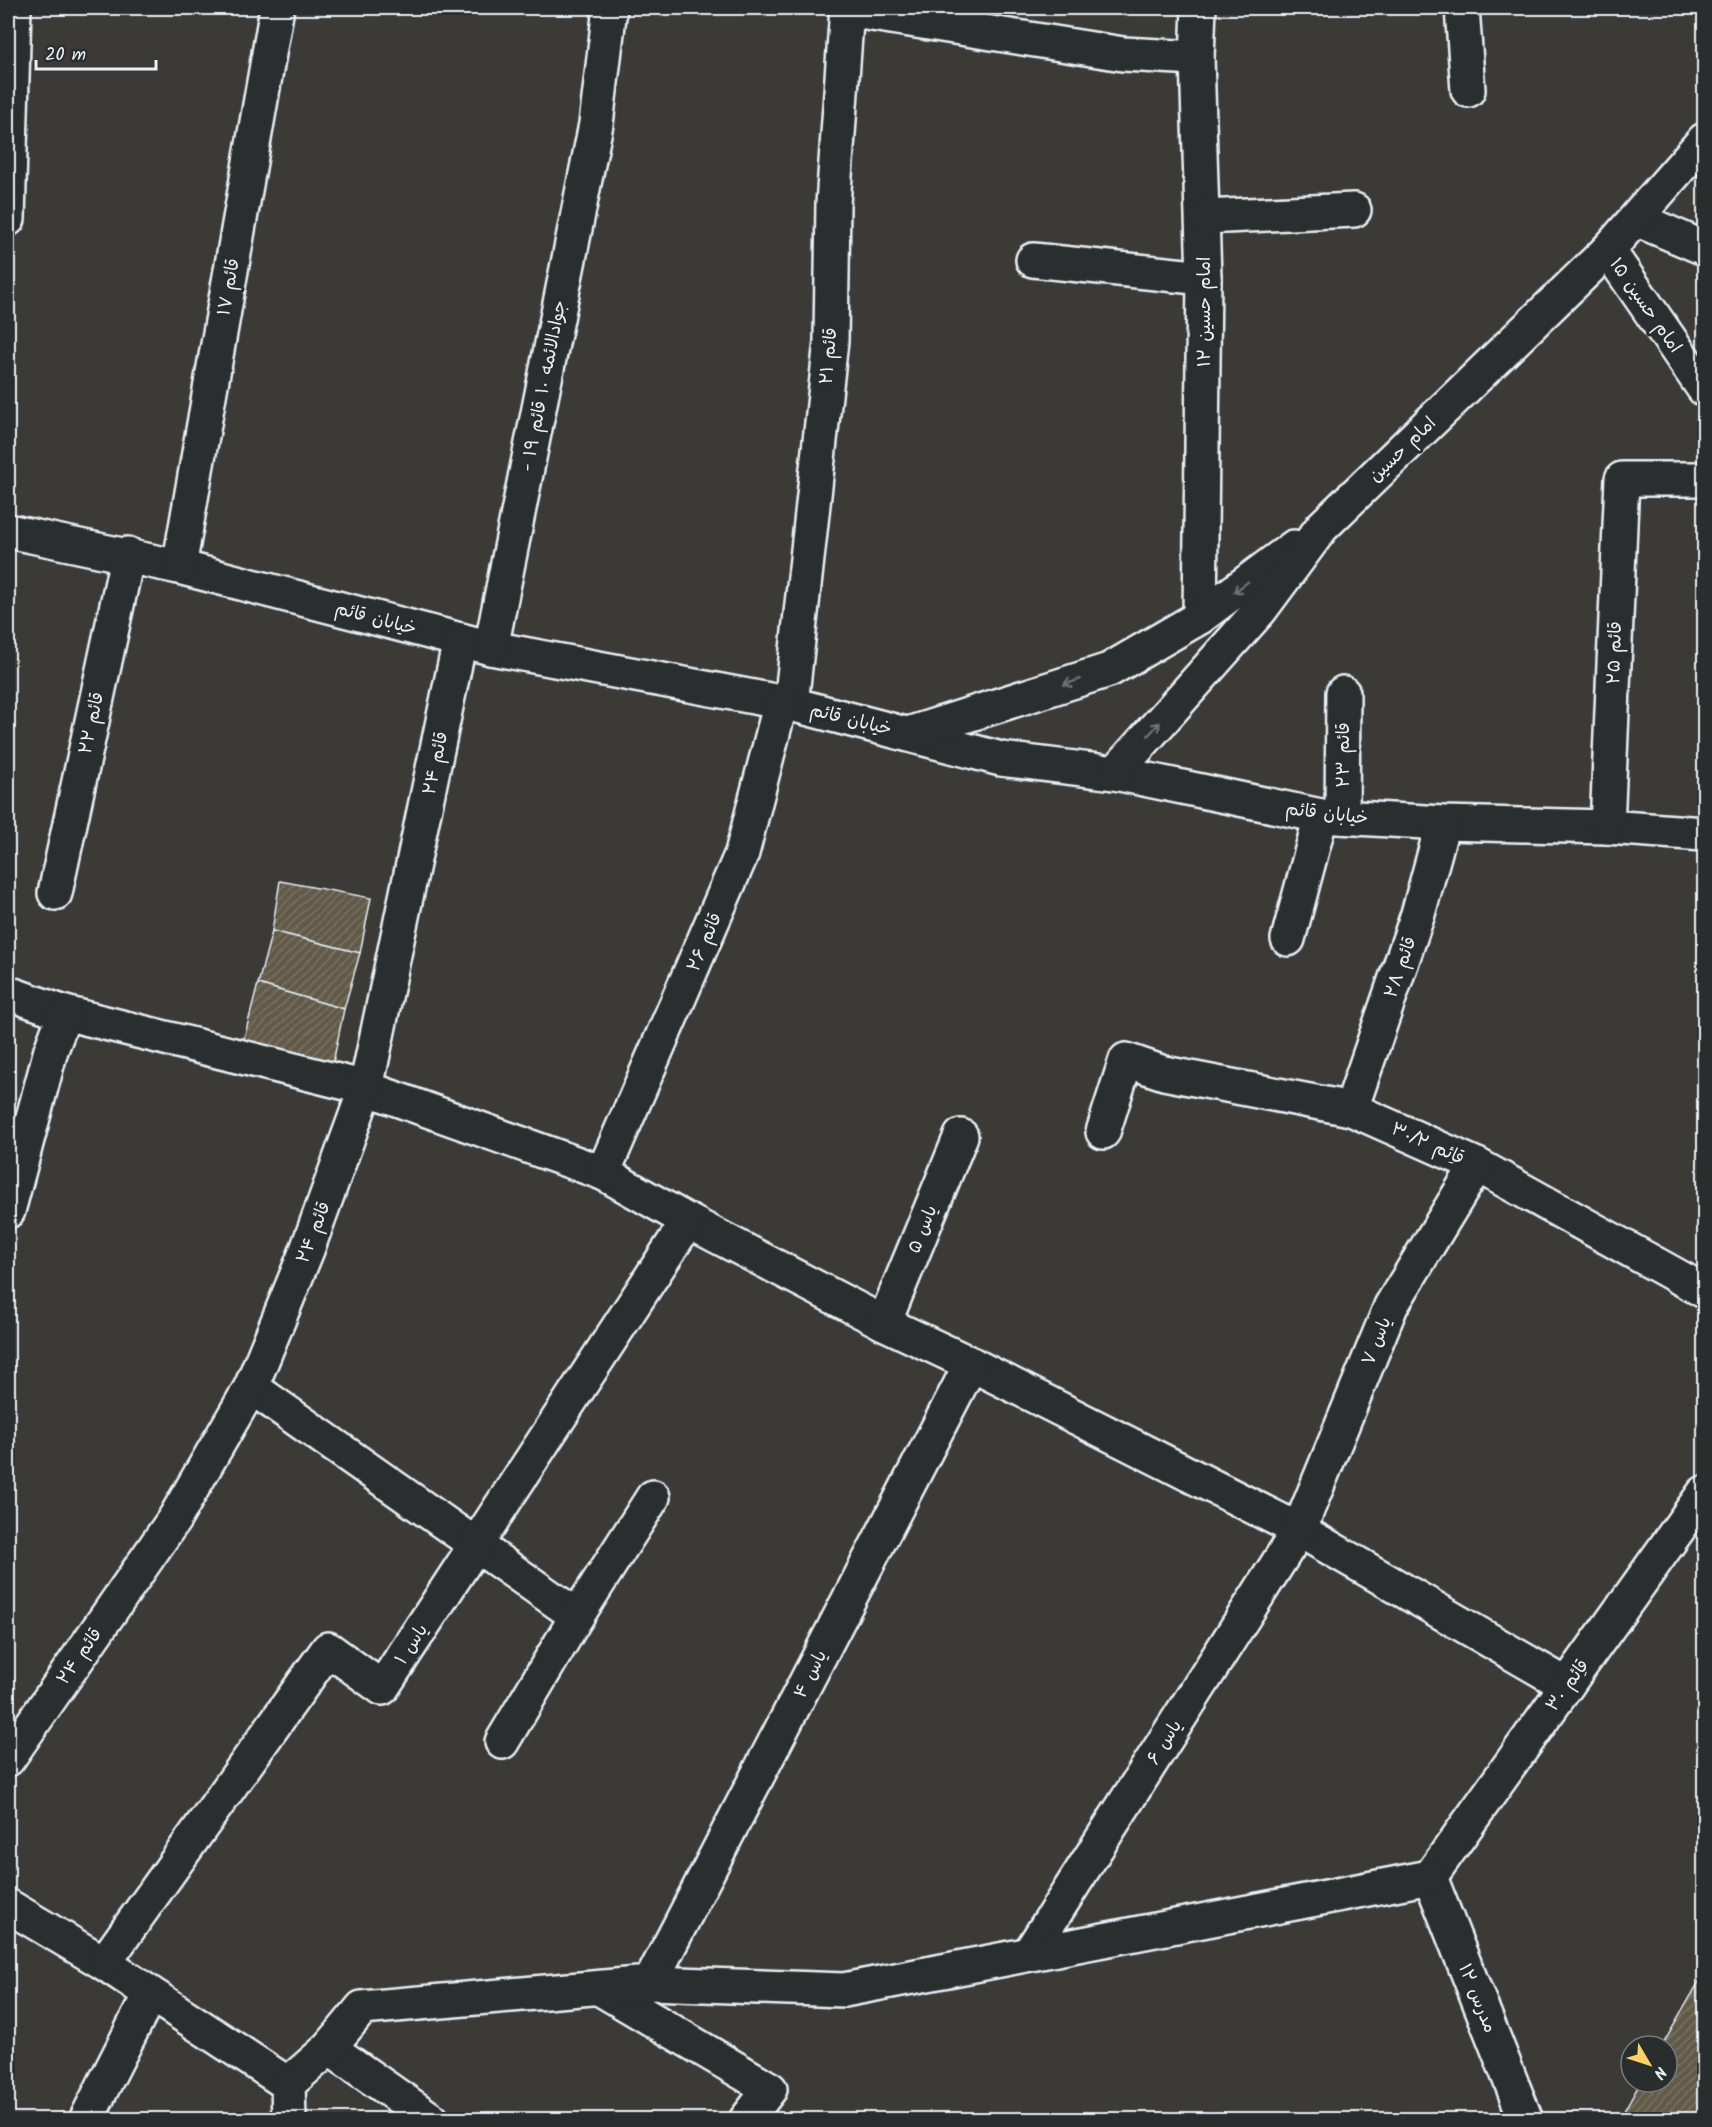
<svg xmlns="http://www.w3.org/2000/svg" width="1712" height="2127" font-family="Kalam,'Playpen Sans Arabic',sans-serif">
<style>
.building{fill:url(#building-hatch);stroke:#e8f1f8;stroke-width:1.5}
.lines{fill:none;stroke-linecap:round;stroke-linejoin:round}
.minor-casing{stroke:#e8f1f8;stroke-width:38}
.minor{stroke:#2a2d2e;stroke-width:33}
.oneway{stroke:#6c7275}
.labels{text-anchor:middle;stroke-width:6;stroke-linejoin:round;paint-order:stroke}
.street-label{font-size:18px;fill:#e8f1f8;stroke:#2a2d2e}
</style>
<defs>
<pattern id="building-hatch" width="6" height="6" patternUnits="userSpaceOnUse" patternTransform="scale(1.5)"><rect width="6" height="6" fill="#625a4a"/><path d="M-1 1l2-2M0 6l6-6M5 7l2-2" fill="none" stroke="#787265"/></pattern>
</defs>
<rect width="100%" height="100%" fill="#3b3a36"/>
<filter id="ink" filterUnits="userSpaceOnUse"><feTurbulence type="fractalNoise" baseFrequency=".0167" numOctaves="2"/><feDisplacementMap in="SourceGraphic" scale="12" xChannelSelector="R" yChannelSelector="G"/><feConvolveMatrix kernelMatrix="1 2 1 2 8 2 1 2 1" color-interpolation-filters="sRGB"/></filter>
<g filter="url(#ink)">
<g class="building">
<polygon points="280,881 371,898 360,953 272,931"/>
<polygon points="272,931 360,953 344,1009 258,984"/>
<polygon points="258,984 344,1009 332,1068 242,1046"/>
<polygon points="1704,1973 1704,2120 1619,2120 1640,2082 1667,2082 1667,2046 1662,2046"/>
</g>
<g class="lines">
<g class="minor-casing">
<g id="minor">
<polyline points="847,8 847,10 1123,54 1197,58"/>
<polyline points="1199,8 1197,58 1204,278 1200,617"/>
<polyline points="1462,8 1468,90"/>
<polyline points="1204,217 1354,210"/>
<polyline points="8,219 14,8"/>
<polyline points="1636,219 1704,248"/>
<polyline points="1608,250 1704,389"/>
<polyline points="1033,260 1204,278"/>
<polyline points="8,531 179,567 491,648 791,704 1001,759 1115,773 1321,816 1443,823 1607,827 1704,834"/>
<polyline points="179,567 277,8"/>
<polyline points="491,648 596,124 610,8"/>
<polyline points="791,704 831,341 833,204 847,8"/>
<polyline points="908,734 1109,670 1200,617 1294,547"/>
<polyline points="1115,773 1261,609 1322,527 1608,250 1704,140"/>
<polyline points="1342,817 1343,693"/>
<polyline points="1607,827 1622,479 1704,479"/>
<polyline points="55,893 128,554"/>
<polyline points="1288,939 1321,816"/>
<polyline points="8,993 65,1013 366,1088 603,1173 688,1221 884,1323 971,1364 1299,1530 1567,1685"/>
<polyline points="1351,1109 1418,914 1443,823"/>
<polyline points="1103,1132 1126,1060 1164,1073 1351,1109 1477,1165 1704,1291"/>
<polyline points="603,1173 742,853 781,702"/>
<polyline points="8,1211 51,1050 65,1013"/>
<polyline points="884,1323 961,1136"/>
<polyline points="251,1387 577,1616"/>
<polyline points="502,1742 577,1616 653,1497"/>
<polyline points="8,1759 175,1518 251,1387 307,1250 366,1088 460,640"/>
<polyline points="1430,1877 1704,1493"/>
<polyline points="1430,1877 1526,2120"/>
<polyline points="8,1906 104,1963 288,2084"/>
<polyline points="1029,1954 1299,1530 1391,1306 1477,1165"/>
<polyline points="104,1963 328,1649 382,1688 688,1221"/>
<polyline points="650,1983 971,1364"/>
<polyline points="599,1988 770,2089 746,2120"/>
<polyline points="329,2048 432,2120"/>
<polyline points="288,2084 329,2048 362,2008 650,1983 844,1990 1430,1877"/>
<polyline points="288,2084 289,2120"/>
<polyline points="86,2120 150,1994"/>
</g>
</g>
<use href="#minor" class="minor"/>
</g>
<defs><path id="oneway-shaft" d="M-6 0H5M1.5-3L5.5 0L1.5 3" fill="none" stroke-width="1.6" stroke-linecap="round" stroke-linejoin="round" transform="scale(1.5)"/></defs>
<g class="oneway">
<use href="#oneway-shaft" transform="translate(1241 587) rotate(143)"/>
<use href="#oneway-shaft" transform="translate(1072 682) rotate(162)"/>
<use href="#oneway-shaft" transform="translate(1154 729) rotate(-48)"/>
</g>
</g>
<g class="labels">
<g class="street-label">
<text transform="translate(228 287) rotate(-80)" y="6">قائم ۱۷</text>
<text transform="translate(1646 305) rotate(55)" y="6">امام حسین ۱۵</text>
<text transform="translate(1204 312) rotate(-90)" y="6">امام حسین ۱۲</text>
<text transform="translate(828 356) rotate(-85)" y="6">قائم ۲۱</text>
<text transform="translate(543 386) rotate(-79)" y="6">- جوادالائمه ۱۰ قائم ۱۹</text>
<text transform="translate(1402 449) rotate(-44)" y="6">امام حسین</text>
<text transform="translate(376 618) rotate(15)" y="6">خیابان قائم</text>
<text transform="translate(1614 653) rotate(-88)" y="6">قائم ۲۵</text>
<text transform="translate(851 719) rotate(14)" y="6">خیابان قائم</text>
<text transform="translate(91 723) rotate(-78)" y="6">قائم ۲۲</text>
<text transform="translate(1343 755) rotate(-90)" y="6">قائم ۲۳</text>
<text transform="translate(435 763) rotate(-78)" y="6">قائم ۲۴</text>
<text transform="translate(1327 813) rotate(7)" y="6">خیابان قائم</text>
<text transform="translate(704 942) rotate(-67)" y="6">قائم ۲۶</text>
<text transform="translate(1400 967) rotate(-71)" y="6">قائم ۲۸</text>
<text transform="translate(1428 1143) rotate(24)" y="6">قاِئم ۳۰/۲</text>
<text transform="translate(922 1229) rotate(-68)" y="6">یاس ۵</text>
<text transform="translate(313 1232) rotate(-69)" y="6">قائم ۲۴</text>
<text transform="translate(1376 1341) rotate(-68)" y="6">یاس ۷</text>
<text transform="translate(411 1644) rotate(-57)" y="6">یاس ۱</text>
<text transform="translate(79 1656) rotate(-55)" y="6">قائم ۲۴</text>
<text transform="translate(810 1674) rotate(-63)" y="6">یاس ۴</text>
<text transform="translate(1567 1685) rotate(-54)" y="6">قاِئم ۳۰</text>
<text transform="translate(1164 1742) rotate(-58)" y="6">یاس ۶</text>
<text transform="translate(1478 1998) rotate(68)" y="6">مدرس ۱۲</text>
</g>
</g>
<rect width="1712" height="2127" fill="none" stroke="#2a2d2e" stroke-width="30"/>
<rect x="15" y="15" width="1682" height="2097" fill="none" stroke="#e8f1f8" stroke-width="2" filter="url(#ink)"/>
<g transform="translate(1649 2064) rotate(129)"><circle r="28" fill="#2a2d2e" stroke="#767b7f" stroke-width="1.5"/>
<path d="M0-4.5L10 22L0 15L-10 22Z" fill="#ffd166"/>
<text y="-9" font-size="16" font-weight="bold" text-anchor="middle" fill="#e8f1f8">N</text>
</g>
<path d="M36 60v9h120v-9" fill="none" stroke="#e8f1f8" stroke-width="3"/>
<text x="45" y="60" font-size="18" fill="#e8f1f8" stroke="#2a2d2e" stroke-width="4.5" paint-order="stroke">20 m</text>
</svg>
